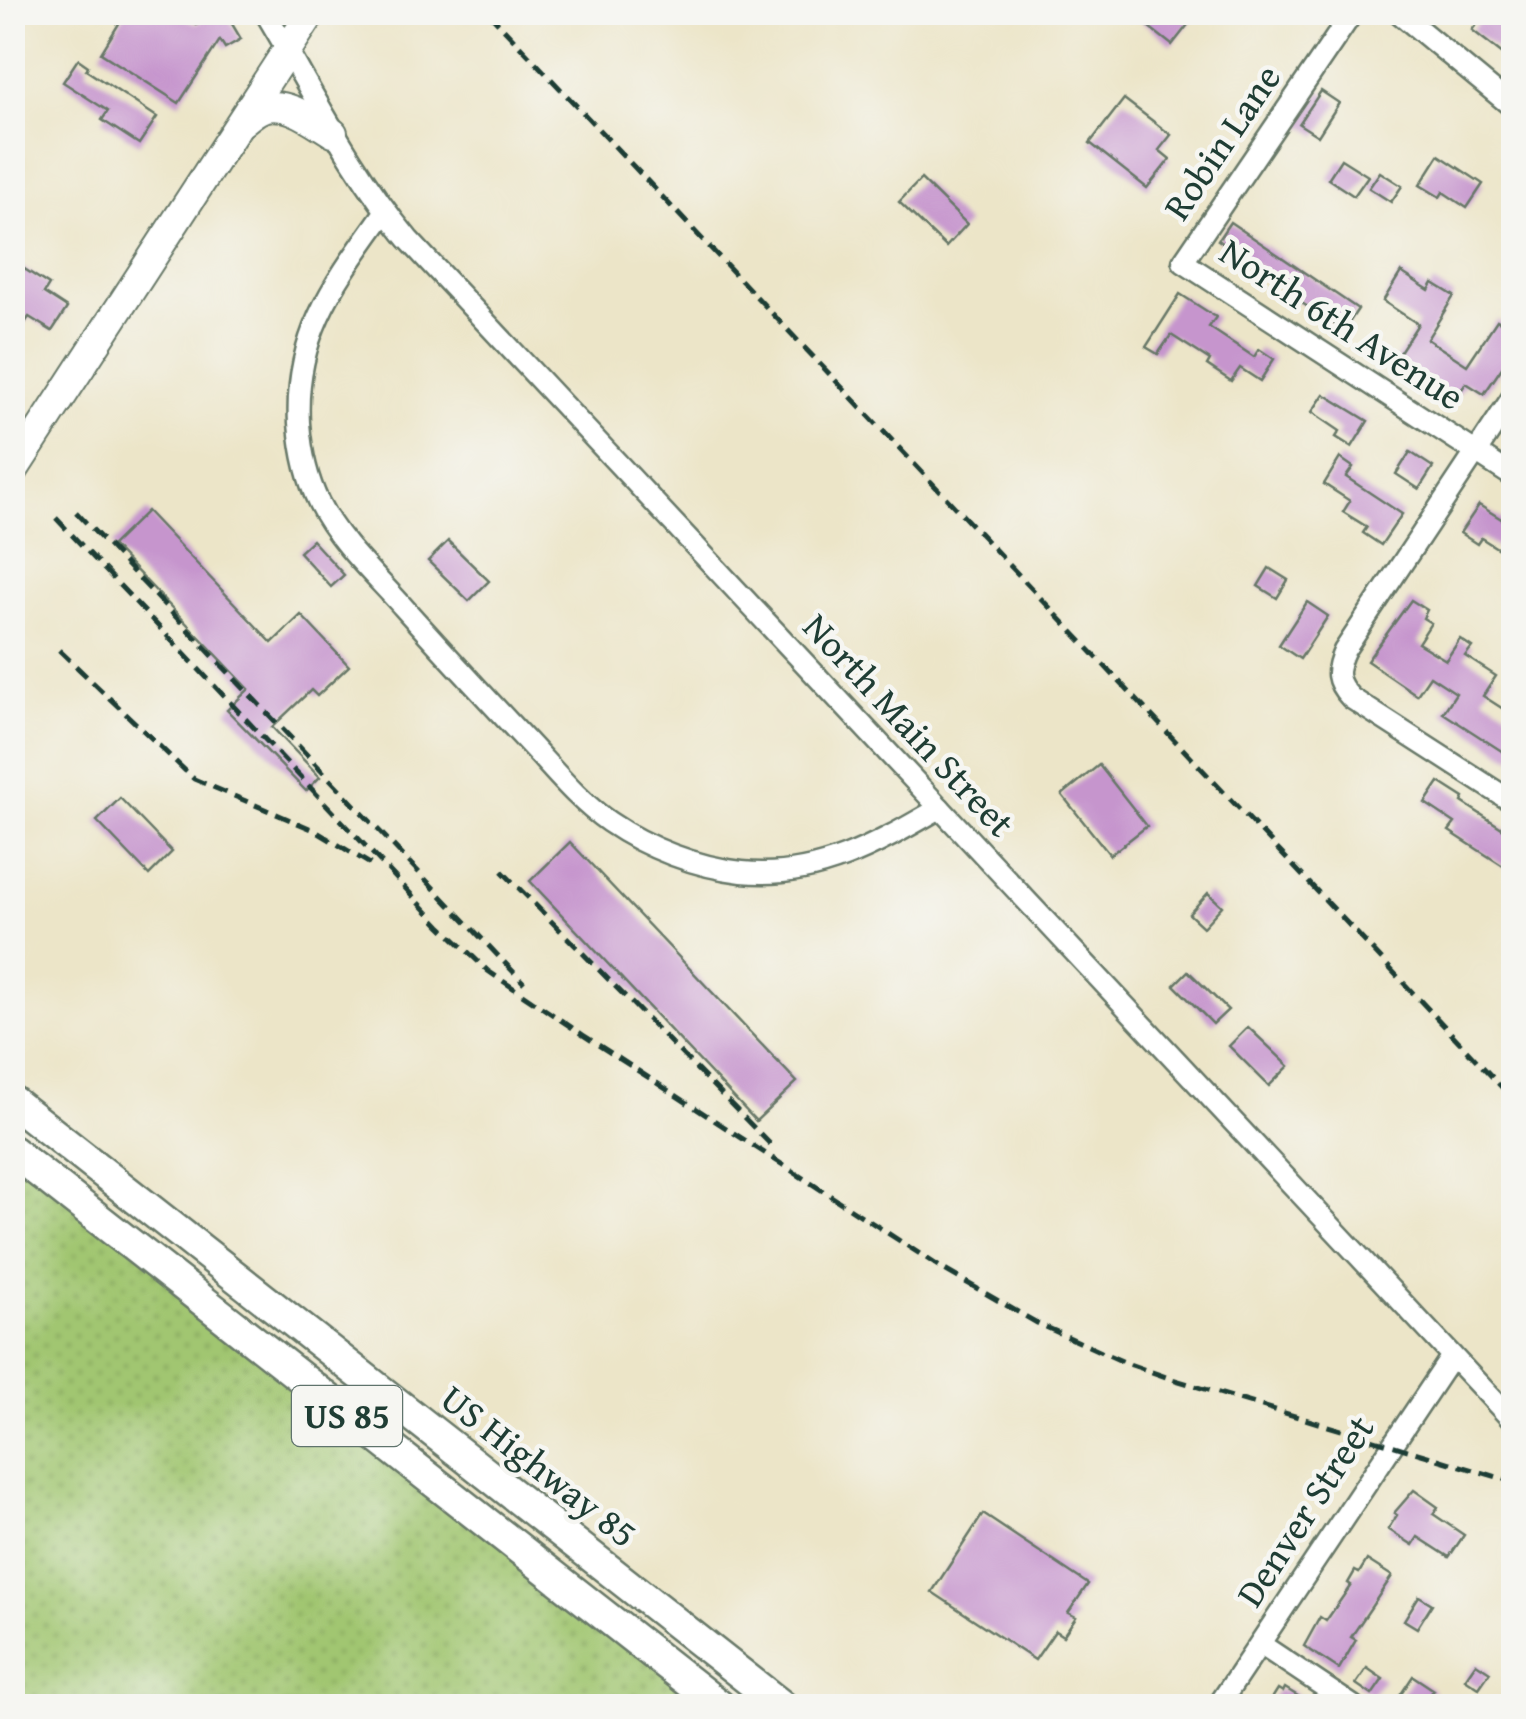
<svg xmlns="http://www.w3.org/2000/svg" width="1526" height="1719" font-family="'Gentium Book Plus',serif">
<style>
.grass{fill:url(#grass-dots);stroke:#608252;stroke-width:2.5}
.building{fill:#c695cd}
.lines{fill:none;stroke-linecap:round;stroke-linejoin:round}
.minor-casing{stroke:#677868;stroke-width:25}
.major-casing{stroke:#677868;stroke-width:32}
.highway-casing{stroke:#677868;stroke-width:35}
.minor{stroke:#fff;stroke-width:20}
.major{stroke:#fff;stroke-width:28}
.highway{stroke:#fff;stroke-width:30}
.rail{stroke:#1f3d34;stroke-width:5;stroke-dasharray:15 8;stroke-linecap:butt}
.labels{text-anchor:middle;stroke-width:9;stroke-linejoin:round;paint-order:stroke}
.shield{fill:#f6f6f2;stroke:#60746d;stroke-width:2.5}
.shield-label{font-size:35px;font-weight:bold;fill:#1f3d34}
.street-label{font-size:38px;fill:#1f3d34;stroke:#f6f6f2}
</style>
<defs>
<pattern id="grass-dots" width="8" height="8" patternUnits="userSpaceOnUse" patternTransform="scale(2.5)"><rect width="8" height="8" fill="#a1c671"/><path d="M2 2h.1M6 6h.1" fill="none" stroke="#83a25e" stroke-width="1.8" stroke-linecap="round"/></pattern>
</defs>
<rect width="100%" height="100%" fill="#f6f6f2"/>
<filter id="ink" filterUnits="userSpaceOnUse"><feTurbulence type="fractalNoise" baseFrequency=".01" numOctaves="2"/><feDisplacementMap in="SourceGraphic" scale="20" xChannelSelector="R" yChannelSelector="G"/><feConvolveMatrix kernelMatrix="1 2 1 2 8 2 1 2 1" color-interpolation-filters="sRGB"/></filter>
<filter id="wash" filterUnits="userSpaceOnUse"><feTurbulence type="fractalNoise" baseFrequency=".0048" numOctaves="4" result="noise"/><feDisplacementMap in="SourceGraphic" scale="40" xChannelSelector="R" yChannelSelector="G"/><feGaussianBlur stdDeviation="2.25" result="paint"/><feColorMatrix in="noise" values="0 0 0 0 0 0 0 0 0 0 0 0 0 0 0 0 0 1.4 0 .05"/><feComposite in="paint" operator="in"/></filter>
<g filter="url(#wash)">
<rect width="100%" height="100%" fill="#ece5c8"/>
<polygon class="grass" points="12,1151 683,1678 668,1706 13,1706"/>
<g id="blocks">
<g class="building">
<polygon points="126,12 176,12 196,24 215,12 225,12 241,39 225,48 220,40 179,103 101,53"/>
<polygon points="1130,12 1198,12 1172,45"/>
<polygon points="1486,12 1514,12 1514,51 1508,58 1472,30"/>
<polygon points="78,59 88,66 86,70 157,117 139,144 102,120 108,111 63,82"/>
<polygon points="1321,91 1339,103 1318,136 1299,124"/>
<polygon points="1124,99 1171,135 1159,150 1170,159 1147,188 1090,143"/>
<polygon points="1439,155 1483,184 1467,208 1443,192 1440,197 1420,185"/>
<polygon points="1341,159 1368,176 1354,196 1328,179"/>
<polygon points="1380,172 1402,186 1391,202 1369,188"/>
<polygon points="921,179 967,224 946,247 899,202"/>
<polygon points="1230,222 1358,309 1344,330 1294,298 1298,292 1218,240"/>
<polygon points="12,261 49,285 44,293 67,308 52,331 29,317 25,323 12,315"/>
<polygon points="1401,272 1429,290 1433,283 1454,296 1427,339 1467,365 1497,320 1514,331 1514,350 1484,394 1466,383 1454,401 1394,361 1418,324 1383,301"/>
<polygon points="1180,294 1216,317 1209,327 1254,357 1259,349 1274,359 1260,381 1240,368 1231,381 1207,365 1210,360 1171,335 1158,354 1146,347"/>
<polygon points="1324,394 1368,421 1352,447 1336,437 1340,431 1312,412"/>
<polygon points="1410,452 1433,467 1419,489 1396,474"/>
<polygon points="1340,458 1353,467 1346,477 1402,514 1381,545 1363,533 1367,527 1343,512 1350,501 1324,484"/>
<polygon points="1479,505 1514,527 1514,541 1505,553 1481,538 1477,544 1460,533"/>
<polygon points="147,511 272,643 301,615 349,666 317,696 311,690 272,727 320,777 306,791 227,710 249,689 112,545"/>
<polygon points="312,540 344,575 331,587 299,552"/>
<polygon points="448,541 489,581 469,601 428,561"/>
<polygon points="1269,568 1288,580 1277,598 1258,586"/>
<polygon points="1411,600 1427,610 1423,618 1431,623 1418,643 1446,660 1460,639 1472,647 1465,656 1496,676 1483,696 1514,716 1514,759 1443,713 1456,693 1430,676 1417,695 1367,661"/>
<polygon points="1307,602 1328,616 1300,659 1279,645"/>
<polygon points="1099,765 1147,826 1110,855 1062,795"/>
<polygon points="1439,782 1464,798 1462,802 1514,836 1514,873 1449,831 1455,823 1425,803"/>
<polygon points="120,798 172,852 149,875 97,821"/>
<polygon points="570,842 797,1082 756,1121 530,881"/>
<polygon points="1208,893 1222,906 1203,927 1189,914"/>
<polygon points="1188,971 1228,1010 1213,1024 1174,985"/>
<polygon points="1248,1027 1289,1066 1269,1086 1229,1046"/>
<polygon points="1414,1490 1438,1507 1433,1514 1464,1535 1449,1557 1418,1537 1413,1545 1388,1529 1397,1515 1394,1513"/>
<polygon points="983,1514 1088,1584 1068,1613 1076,1617 1063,1636 1055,1631 1035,1660 932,1592"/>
<polygon points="1367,1560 1392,1576 1351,1637 1356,1640 1339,1669 1304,1646 1320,1617 1326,1621 1351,1585 1348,1583 1355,1571 1359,1573"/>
<polygon points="1419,1596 1432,1604 1417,1628 1404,1620"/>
<polygon points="1476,1663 1490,1672 1479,1688 1465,1679"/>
<polygon points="1367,1668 1383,1679 1372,1695 1356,1684"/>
<polygon points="1413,1676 1434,1690 1432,1692 1454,1706 1407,1706 1397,1700"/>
<polygon points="1285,1688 1314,1706 1272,1706 1275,1702 1271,1700 1278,1689 1283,1692"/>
</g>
</g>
</g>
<g filter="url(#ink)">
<use href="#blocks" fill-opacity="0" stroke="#677868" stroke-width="2.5"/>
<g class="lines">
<g class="minor-casing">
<g id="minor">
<path d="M 265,12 C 312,90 350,169 408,239 L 1514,1422"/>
<polyline points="1353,12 1183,262 1514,477"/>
<polyline points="1398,12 1514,108"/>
<path d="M 385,212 C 336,281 294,333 299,423 C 301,450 307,479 319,503 C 339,543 376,576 405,609 C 447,656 490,702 533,748 C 557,774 580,802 609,822 C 647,848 696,867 742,872 C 817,880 878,844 940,808"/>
<path d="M 1514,395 L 1344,651 C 1335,671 1335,681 1351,698 L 1514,803"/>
<polyline points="1260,1644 1353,1706"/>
<polyline points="1218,1706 1452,1356"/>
</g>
</g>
<g class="major-casing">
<g id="major">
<path d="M 242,122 C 247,118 256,110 263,108 C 287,100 313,121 333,133"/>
<polyline points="12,473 312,12"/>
</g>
</g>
<g class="highway-casing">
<g id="highway">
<polyline points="12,1101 782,1706"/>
<polyline points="12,1151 720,1706"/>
</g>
</g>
<use href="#minor" class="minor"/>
<use href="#major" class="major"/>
<use href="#highway" class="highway"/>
<g class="rail">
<polyline points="488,12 1514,1100"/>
<polyline points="76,512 524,983"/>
<polyline points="56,518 441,926 488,971 583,1035 943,1269 1037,1323 1126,1363 1172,1379 1514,1482"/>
<polyline points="59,650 194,779 314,830 375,867"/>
<polyline points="502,871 772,1146"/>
</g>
</g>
</g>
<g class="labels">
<rect class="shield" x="292" y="1386" width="110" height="60" rx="8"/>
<g class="shield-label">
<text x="347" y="1428">US 85</text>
</g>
<g class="street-label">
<text transform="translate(1222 142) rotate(-56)" y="13">Robin Lane</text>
<text transform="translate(1342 324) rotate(33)" y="13">North 6th Avenue</text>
<text transform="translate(909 725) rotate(47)" y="13">North Main Street</text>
<text transform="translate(539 1466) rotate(38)" y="13">US Highway 85</text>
<text transform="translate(1305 1511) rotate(-57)" y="13">Denver Street</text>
</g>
</g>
<rect width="1526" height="1719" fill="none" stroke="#f6f6f2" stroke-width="50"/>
</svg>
